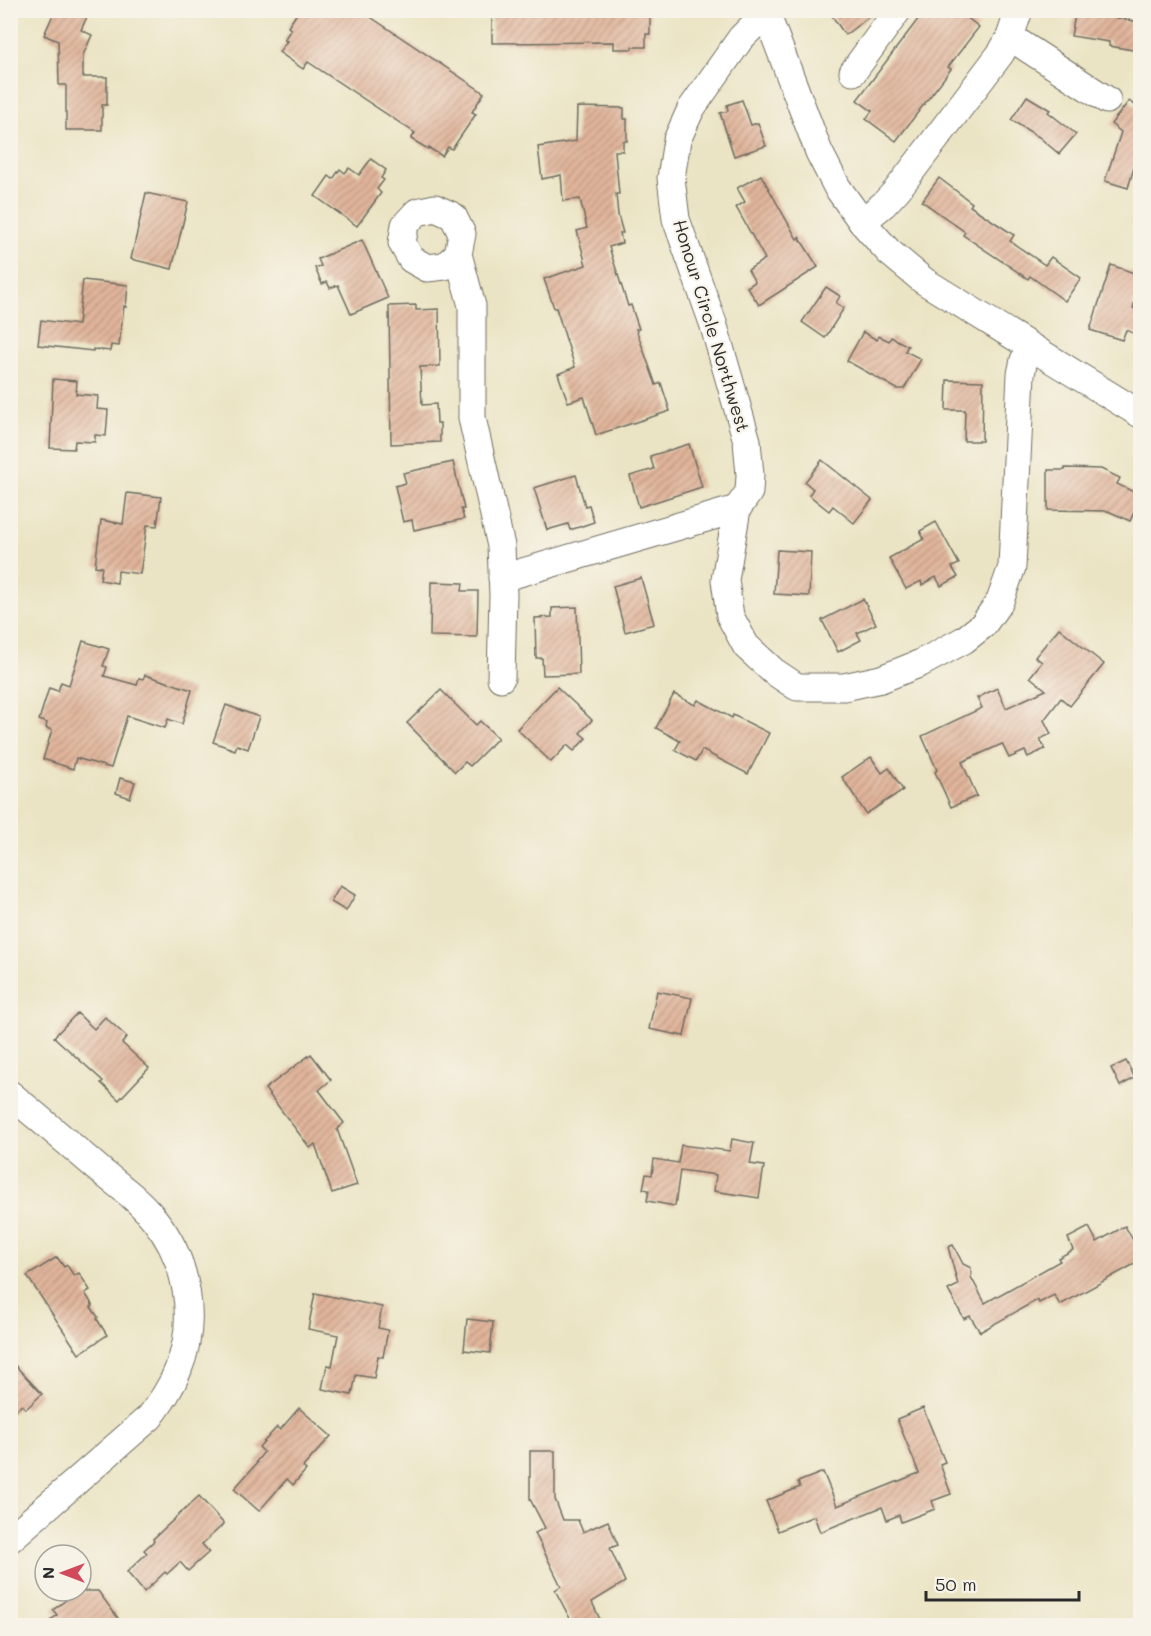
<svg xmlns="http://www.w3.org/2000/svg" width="1151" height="1636" font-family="Mali,sans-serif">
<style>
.building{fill:url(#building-hatch)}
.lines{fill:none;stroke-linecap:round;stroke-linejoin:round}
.minor-casing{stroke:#6e6c61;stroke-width:29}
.minor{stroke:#fff;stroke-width:27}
.labels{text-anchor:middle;stroke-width:4.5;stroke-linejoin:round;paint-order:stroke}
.street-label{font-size:18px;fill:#2b2b2b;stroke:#f7f3e8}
</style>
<defs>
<pattern id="building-hatch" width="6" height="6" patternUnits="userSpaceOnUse" patternTransform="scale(1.5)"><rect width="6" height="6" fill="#e1b59b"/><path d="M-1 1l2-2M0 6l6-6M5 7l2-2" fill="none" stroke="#b7937f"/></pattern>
</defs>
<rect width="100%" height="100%" fill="#f7f3e8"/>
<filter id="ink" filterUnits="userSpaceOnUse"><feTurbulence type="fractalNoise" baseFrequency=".0167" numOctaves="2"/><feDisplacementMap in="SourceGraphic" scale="12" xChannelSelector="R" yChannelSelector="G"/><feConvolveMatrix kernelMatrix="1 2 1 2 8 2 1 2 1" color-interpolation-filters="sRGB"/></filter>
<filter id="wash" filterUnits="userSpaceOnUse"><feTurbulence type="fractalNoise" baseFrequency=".008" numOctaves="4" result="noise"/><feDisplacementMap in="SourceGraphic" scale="24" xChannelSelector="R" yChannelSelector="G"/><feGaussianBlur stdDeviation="1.35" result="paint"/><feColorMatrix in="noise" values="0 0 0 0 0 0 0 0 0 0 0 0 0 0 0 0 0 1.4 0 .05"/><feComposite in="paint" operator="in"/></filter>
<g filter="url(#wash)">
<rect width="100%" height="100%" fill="#ebe4c4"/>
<g id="blocks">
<g class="building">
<polygon points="55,10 90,10 81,30 92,35 83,55 83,77 107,77 107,105 102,105 102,130 66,130 66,85 59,85 58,41 44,35"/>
<polygon points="299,10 360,10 484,93 472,112 476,114 452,149 448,147 442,156 429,148 428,149 411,139 415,133 308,62 303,69 279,52 287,41 284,40 291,29 288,27"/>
<polygon points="492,10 650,10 650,34 646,34 646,47 632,47 632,49 614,49 614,42 492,43"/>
<polygon points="828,10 878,10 845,35"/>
<polygon points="925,10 957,10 979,27 948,67 951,69 896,141 866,119 872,111 857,100"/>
<polygon points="1076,10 1093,10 1117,14 1116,18 1140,22 1140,51 1109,46 1109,42 1071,36"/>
<polygon points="1027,96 1050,110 1048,112 1076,134 1059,154 1039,137 1011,120"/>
<polygon points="742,100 751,125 758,123 766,146 734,156 720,113 728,111 727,105"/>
<polygon points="1129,101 1140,109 1140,147 1128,188 1105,181 1121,132 1111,124"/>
<polygon points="577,107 624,108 624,119 627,119 627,141 623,141 623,151 615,151 619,194 616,194 618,215 623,233 620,233 622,243 609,247 628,306 631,305 639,329 636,329 656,385 661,383 670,411 596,435 584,397 568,402 558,374 575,367 556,308 554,308 544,279 586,265 577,231 587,228 580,199 563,201 561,175 542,179 538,147 576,141"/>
<polygon points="371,159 386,170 381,178 384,180 377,189 381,193 357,226 315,196 329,176 333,179 340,169 345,173 349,168 359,175"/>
<polygon points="761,175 797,239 799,237 818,267 759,305 747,287 755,282 748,270 765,259 736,207 745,202 737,188"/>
<polygon points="939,178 972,203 970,206 1014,235 1010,241 1045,265 1051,257 1081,278 1065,301 1030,276 1028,279 963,235 965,232 922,201"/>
<polygon points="146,193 188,202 172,269 131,259"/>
<polygon points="362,240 388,298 351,314 338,285 330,288 327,282 322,284 315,268 321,266 318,259"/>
<polygon points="1111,265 1140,275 1140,283 1133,308 1140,311 1140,336 1126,330 1122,340 1090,330"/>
<polygon points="83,280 128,285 126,307 124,306 119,346 111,345 110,351 93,349 93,351 38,345 41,320 78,325"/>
<polygon points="826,287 840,296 836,303 844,308 825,338 802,322"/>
<polygon points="416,305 416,310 439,309 440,366 420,367 422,405 436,404 437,423 440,423 440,442 391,444 389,306"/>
<polygon points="863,332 877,340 879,336 889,341 891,337 908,346 905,351 921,359 904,389 897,389 847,361"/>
<polygon points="53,379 77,381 76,394 98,396 97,409 108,410 106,436 95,435 95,442 75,441 74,449 50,448"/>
<polygon points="947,380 983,381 982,441 964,441 965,410 946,410"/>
<polygon points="689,444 702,487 639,507 630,476 654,469 650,456"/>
<polygon points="822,460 872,500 854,523 833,506 829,511 809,495 813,489 805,482"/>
<polygon points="453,462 464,509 461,509 464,519 414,530 412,520 403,522 395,486 406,483 403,473"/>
<polygon points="1065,468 1101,469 1120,478 1117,484 1140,495 1140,499 1130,521 1108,511 1048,510 1048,470 1065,470"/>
<polygon points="576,475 585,506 589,505 594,522 570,530 568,524 547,530 534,488"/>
<polygon points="127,493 161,497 157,526 147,525 140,574 118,571 117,583 100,580 102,567 95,566 101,520 123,524"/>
<polygon points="936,522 959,564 952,567 958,577 941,586 936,577 922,585 921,581 906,589 889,558 924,539 920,531"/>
<polygon points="777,550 811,552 809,596 774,594"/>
<polygon points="641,578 654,624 625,632 613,586"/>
<polygon points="431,582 463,583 462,591 478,591 477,637 430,636"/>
<polygon points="863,599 876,624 857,633 861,640 838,652 822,620"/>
<polygon points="577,607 579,674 543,675 542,658 536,658 535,618 552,617 552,608"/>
<polygon points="1059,628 1104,664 1070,706 1061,698 1044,720 1051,734 1040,739 1045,749 1028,757 1025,751 1009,758 1002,744 962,762 977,796 951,807 935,772 937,770 922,736 982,708 977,698 997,688 1006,708 1046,690 1030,677 1042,662 1035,657"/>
<polygon points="83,641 109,649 103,666 107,667 104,676 137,685 139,678 143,679 145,675 192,690 182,724 168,719 165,728 127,716 111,768 76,758 73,769 43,759 52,730 46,728 47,723 39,720 49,688 58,691 61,682 69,685"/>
<polygon points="557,687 592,720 580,733 586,738 574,751 567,745 551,762 517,729"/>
<polygon points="441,690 476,725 480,721 498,738 470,766 465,762 455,772 407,723"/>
<polygon points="674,694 695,705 698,700 732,718 733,715 769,733 748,774 702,750 696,761 675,750 680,741 656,728"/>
<polygon points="226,705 259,717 248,749 237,745 235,750 213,742"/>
<polygon points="871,757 882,773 889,768 903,790 866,814 842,777"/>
<polygon points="120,778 135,782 130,798 116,793"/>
<polygon points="340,886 355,895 346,911 331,902"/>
<polygon points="657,991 692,998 684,1036 649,1029"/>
<polygon points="77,1013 94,1029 105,1017 127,1037 122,1043 149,1068 119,1100 101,1083 103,1081 54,1037"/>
<polygon points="311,1054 331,1080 319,1090 344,1123 337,1129 357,1185 332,1193 315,1144 310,1148 265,1089"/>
<polygon points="1126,1061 1135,1078 1120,1086 1111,1068"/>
<polygon points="732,1139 754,1143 750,1164 764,1166 759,1198 714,1191 716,1175 680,1170 675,1206 647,1201 649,1190 643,1189 646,1174 652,1175 654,1159 678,1163 681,1145 730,1151"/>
<polygon points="1125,1226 1140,1253 1140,1261 1060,1305 1054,1295 1039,1303 1037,1300 980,1332 970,1316 964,1319 948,1290 958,1285 948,1247 953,1245 963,1264 971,1268 971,1277 985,1303 1060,1261 1058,1258 1073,1250 1068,1238 1089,1227 1097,1242"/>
<polygon points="57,1257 64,1267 67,1265 74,1276 79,1273 90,1290 85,1293 93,1306 91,1307 98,1317 97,1319 107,1335 79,1354 27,1276"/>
<polygon points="315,1293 382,1307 378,1328 388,1330 383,1357 378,1356 374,1378 356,1375 352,1395 322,1389 327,1365 332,1366 338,1335 308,1329"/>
<polygon points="467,1319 493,1322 490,1353 464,1350"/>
<polygon points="10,1360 42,1394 26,1409 22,1405 10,1415"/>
<polygon points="299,1408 331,1436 303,1467 306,1470 293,1485 287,1479 259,1511 234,1489 257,1463 256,1462 264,1452 259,1447 277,1427 280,1430"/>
<polygon points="923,1408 945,1462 940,1464 951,1494 932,1501 935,1509 901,1522 899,1515 887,1520 882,1507 820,1532 814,1516 778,1531 766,1501 800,1487 798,1482 823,1472 837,1506 919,1473 897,1419"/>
<polygon points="530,1451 555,1451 555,1499 563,1520 578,1520 583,1532 608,1521 618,1545 610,1548 625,1582 592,1602 603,1626 574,1626 555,1590 561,1586 535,1533 545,1528 530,1499"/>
<polygon points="199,1496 224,1524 202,1544 209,1552 188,1571 180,1562 167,1574 165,1572 144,1592 127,1572 147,1553 144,1550 154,1541 153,1539"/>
<polygon points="78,1591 98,1591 118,1618 108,1626 44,1626 57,1615 53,1610"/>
</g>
</g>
</g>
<g filter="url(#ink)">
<use href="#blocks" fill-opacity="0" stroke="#6e6c61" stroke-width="1.5"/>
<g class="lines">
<g class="minor-casing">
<g id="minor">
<polyline points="765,10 819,152 837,187 862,222 889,252 924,281 1140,414"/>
<polyline points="768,17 753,26 741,38 691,109 677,140 671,178 676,219 713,323 747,441 750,475 749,492 737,509 725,580 730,616 746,646 773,671 797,687 844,687 881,679 921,663 964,640 983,625 1000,601 1012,567 1021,374 1024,360 1031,348"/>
<polyline points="1010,37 1107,100"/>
<polyline points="853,72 898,10"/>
<polyline points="862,222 884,204 897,190 1001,53 1010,37 1019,10"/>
<polyline points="458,254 445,266 427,268 411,259 402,243 405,225 417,212 435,208 453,216 462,234 458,254 472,306 472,418 501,546 503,595 501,678"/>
<polyline points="502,578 737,509"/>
<path d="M 10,1094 C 41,1120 71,1145 101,1171 C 120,1186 140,1201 155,1220 C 188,1261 198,1321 178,1370 C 171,1388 161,1402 150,1417 L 10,1539"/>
</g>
</g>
<use href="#minor" class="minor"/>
</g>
</g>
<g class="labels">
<g class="street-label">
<text transform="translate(711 326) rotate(73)" y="6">Honour Circle Northwest</text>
</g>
</g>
<rect width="1151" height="1636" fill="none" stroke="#f7f3e8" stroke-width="36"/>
<g transform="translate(63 1573) rotate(270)"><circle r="28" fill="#f7f3e8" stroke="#a5a39c" stroke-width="1.5"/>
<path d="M0-4.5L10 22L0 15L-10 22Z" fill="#d1495b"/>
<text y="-9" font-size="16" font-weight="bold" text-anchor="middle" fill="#2b2b2b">N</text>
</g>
<path d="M926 1591v9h153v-9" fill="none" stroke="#2b2b2b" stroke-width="3"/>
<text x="935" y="1591" font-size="18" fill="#2b2b2b" stroke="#f7f3e8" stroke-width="4.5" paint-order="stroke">50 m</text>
</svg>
